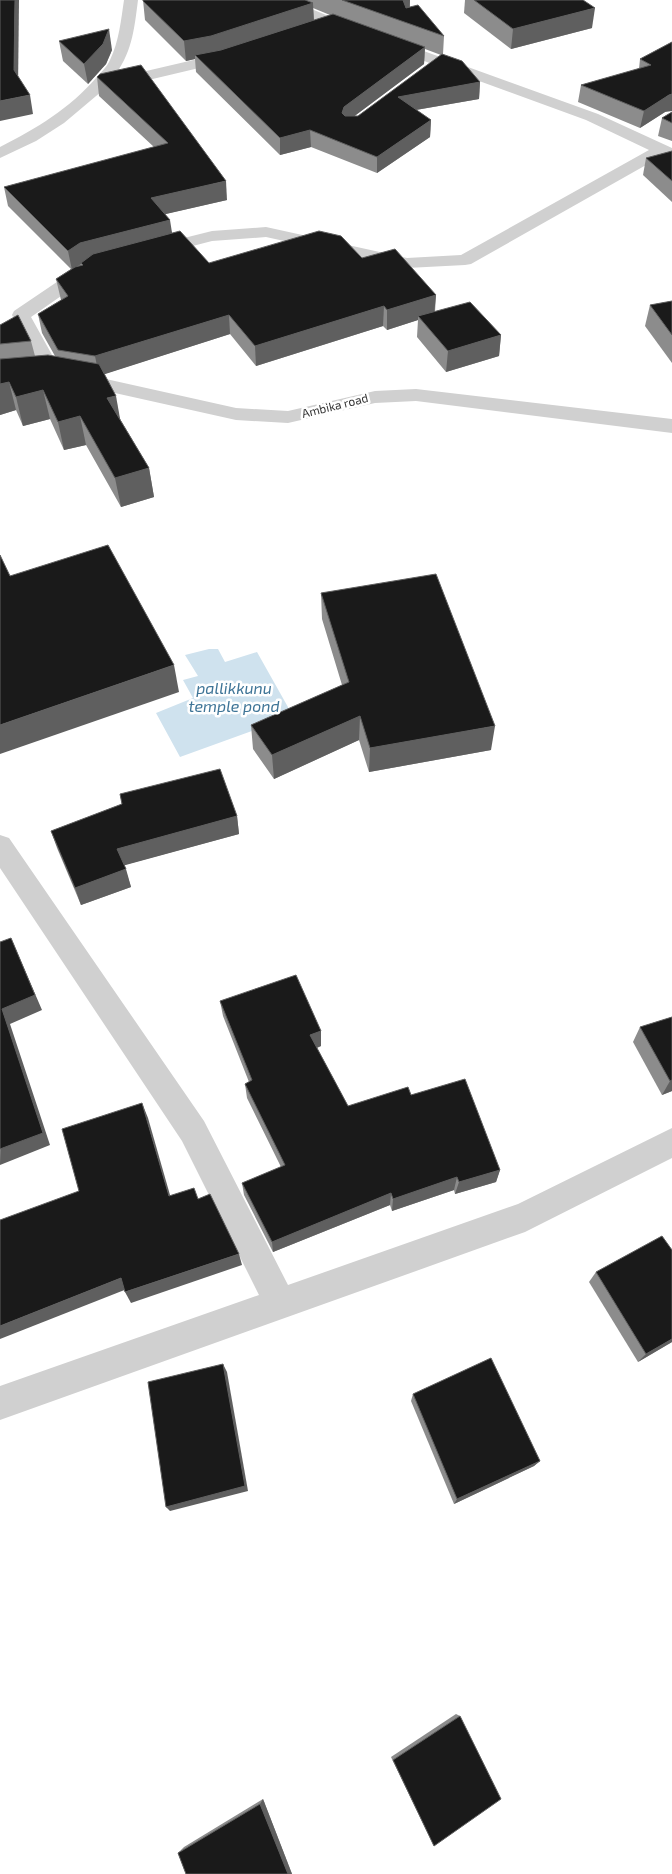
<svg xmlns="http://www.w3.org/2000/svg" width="672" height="1874" font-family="'Exo 2',sans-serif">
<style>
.water{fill:#cfe2ee}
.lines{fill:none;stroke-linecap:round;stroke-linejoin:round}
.street{fill:#d0d0d0;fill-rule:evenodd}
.wall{fill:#8c8c8c;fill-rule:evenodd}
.shaded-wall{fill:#5f5f5f}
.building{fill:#1a1a1a;stroke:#5f5f5f}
.labels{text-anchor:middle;stroke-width:5;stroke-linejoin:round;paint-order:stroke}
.far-street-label{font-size:12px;fill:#333;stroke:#fff}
.water-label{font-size:16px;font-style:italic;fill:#3f7597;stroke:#fff}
</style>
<rect width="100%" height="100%" fill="#fff"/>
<polygon class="water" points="209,649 218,649 225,662 257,652 293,716 180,757 156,713 193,698 183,680 198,676 185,655"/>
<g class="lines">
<g class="street">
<path d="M 124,0 L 138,0 C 134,31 132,54 112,79 L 232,51 L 237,53 L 240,56 L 237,59 L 102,91 L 64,123 L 36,141 L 0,158 L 0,147 C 36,129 70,108 96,78 C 101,72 107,67 110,60 C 119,41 121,20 124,0 Z"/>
<polygon points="270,0 290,0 338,20 598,114 672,148 672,159 662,156 471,264 465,265 407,268 266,237 212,241 154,256 148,255 145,251 148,247 212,231 266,227 407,258 461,255 649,150 586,120 328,26 272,3"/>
<polygon points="88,264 94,265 97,269 94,273 31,317 61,371 79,373 236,408 288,411 375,391 416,389 672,419 672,433 416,401 375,403 288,423 236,420 79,385 54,382 0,387 0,375 41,371 12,315 14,311 82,265"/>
<polygon points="0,835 9,838 204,1121 288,1285 518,1204 672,1128 672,1158 525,1232 0,1420 0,1386 259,1295 182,1141 0,868"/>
</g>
</g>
<g class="wall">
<path d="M 143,0 L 410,0 L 410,7 L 444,36 L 443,54 L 480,82 L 479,99 L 416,110 L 431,120 L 430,137 L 377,173 L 311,147 L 280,155 L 196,72 L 195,59 L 186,61 L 145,20 ZM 313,8 L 330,15 L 314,20 ZM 425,49 L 441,55 L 358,116 L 354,116 L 424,64 Z"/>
<polygon points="465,0 583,0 592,28 511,49 464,13"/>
<polygon points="59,41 112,50 106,64 88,84 63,61"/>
<polygon points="672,42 665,112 640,128 578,102 581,85 639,69 640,59"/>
<polygon points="100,74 227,200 165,214 172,233 209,263 362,258 436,295 435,312 501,335 499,356 446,372 417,337 418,320 387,330 383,326 256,366 230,334 104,374 120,419 149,468 154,497 121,507 86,445 64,450 50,419 23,426 16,410 0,415 0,325 31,341 35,356 55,356 42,333 38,314 61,300 56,279 71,269 8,206 4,187 154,147 99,96 97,77"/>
<polygon points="672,112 672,141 658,136 662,118"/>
<polygon points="672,151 672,202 643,175 646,158"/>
<polygon points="672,301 672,363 645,326 650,305"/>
<polygon points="321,593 491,750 369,772 359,740 274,779 253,749 251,725 342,685 322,619"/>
<polygon points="120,794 237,816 239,834 124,865 131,887 81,905 57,848 51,831 122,804"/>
<polygon points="220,1001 321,1031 321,1046 317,1048 348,1106 411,1095 500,1170 496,1182 455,1194 454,1190 392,1211 390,1205 273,1252 244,1195 242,1183 281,1167 247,1098 245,1084 249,1082 223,1016"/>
<polygon points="672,1017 672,1091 662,1095 633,1042 640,1027"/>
<polygon points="596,1272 672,1342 638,1362 589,1282"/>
<polygon points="413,1394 540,1461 534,1466 454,1504 411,1401"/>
<polygon points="456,1714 460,1716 434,1846 391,1757"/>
<polygon points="263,1799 292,1874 186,1874 178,1853 184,1847"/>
</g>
<g class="shaded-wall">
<polygon points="15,0 19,0 18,89 14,70"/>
<polygon points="403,0 410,0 409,16"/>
<polygon points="313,3 314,23 213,55 195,55 195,59 186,61 184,41"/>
<polygon points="595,8 592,28 511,49 513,29"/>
<polygon points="109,29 112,50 106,64 88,84 84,64"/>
<polygon points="425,47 424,64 344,124 342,113 344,107"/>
<polygon points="480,82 479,99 398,113 398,97"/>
<polygon points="672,94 672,111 665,112 640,128 644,111 669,95"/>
<polygon points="30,95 33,114 0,121 0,101"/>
<polygon points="431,120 430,137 377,173 377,157"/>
<polygon points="310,130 311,147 280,155 280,138"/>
<polygon points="226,181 227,200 153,217 151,198"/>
<polygon points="170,220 173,239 84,262 72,270 68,251 80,243"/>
<polygon points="436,295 434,315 418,316 418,320 387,330 387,310"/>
<polygon points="384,306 383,326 256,366 255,346"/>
<polygon points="229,315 230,334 99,376 95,356"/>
<polygon points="501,335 499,356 446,372 448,351"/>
<polygon points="9,382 16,410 0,415 0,384"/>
<polygon points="43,390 50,419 23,426 16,397"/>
<polygon points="116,396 121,424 107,398"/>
<polygon points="80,416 86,445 64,450 58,422"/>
<polygon points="149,468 154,497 121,507 115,478"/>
<polygon points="174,665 179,692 0,754 0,725"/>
<polygon points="360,716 359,740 274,779 272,755"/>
<polygon points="495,726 491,750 369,772 370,748"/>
<polygon points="237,816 239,834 122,866 117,849"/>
<polygon points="126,869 131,887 81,905 75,888"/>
<polygon points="11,938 42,1010 10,1024 50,1145 0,1165 2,1009"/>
<polygon points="321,1031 321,1046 311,1050 310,1035"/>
<polygon points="672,1080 672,1091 662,1095 670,1081"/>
<polygon points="142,1103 148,1118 174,1209 169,1196"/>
<polygon points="500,1170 496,1182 455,1194 459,1182"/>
<polygon points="457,1177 454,1190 392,1211 393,1199"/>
<polygon points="391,1193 390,1205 273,1252 272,1242"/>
<polygon points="239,1254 242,1265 131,1303 125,1292"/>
<polygon points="121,1278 127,1289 0,1339 0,1326"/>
<polygon points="672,1339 672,1342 638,1362 646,1354"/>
<polygon points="223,1364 227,1372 248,1491 170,1511 166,1507"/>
<polygon points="540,1461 534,1466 454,1504 457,1499"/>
<polygon points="263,1799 292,1874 288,1874 260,1804"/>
</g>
<g class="building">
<polygon points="0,0 15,0 14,70 30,95 0,101"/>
<polygon points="143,0 305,0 313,3 211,36 184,41 143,1"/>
<polygon points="342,0 403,0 406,8 418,5 444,36"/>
<polygon points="474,0 583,0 595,8 513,29"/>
<polygon points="333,14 425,47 344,107 342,113 345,116 358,116 442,54 462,61 480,82 398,97 431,120 377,157 310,130 280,138 195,55 221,50"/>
<polygon points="109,29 103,44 84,64 59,41"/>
<polygon points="672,42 672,94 669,95 644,111 581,85 651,65 640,59"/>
<polygon points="141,65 226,181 151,198 170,220 80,243 68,251 4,187 168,143 97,77 100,74"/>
<polygon points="672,112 672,123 662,118"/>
<polygon points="672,151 672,181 646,158"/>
<polygon points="180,231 209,263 319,231 341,236 362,258 395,249 436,295 387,310 384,306 255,346 229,315 95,356 58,350 38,314 68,296 56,279 75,267 83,265 81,263 93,254"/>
<polygon points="672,301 672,335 650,305"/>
<polygon points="470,302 501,335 448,351 418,316"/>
<polygon points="18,315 31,341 0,344 0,325"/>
<polygon points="48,355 99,364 116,396 107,398 149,468 115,478 80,416 58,422 43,390 16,397 9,382 0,384 0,359"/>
<polygon points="108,545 174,665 0,725 0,555 10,576"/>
<polygon points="436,574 495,726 370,748 360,716 272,755 251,725 349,682 321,593"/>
<polygon points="220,769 237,816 117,849 126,869 75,888 51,831 122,804 120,794"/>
<polygon points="11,938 35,995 2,1009 43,1133 0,1149 0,942"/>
<polygon points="296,975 321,1031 310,1035 348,1106 408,1087 411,1095 465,1079 500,1170 459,1182 457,1177 393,1199 391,1193 272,1242 242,1183 285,1165 245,1084 252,1080 220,1001"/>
<polygon points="672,1017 672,1080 670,1081 640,1027"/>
<polygon points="142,1103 169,1196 194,1188 198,1199 210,1194 239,1254 125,1292 121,1278 0,1326 0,1220 79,1191 62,1129"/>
<polygon points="662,1236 672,1250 672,1339 646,1354 596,1272"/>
<polygon points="491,1358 540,1461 457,1499 413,1394"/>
<polygon points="223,1364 245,1486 166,1507 148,1382"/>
<polygon points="460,1716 501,1799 434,1846 393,1760"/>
<polygon points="260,1804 288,1874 186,1874 178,1853"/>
</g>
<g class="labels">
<g class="far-street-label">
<text transform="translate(335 406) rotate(-14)" y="4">Ambika road</text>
</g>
<g class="water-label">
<text x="234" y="694">pallikkunu<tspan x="234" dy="18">temple pond</tspan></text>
</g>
</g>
</svg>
